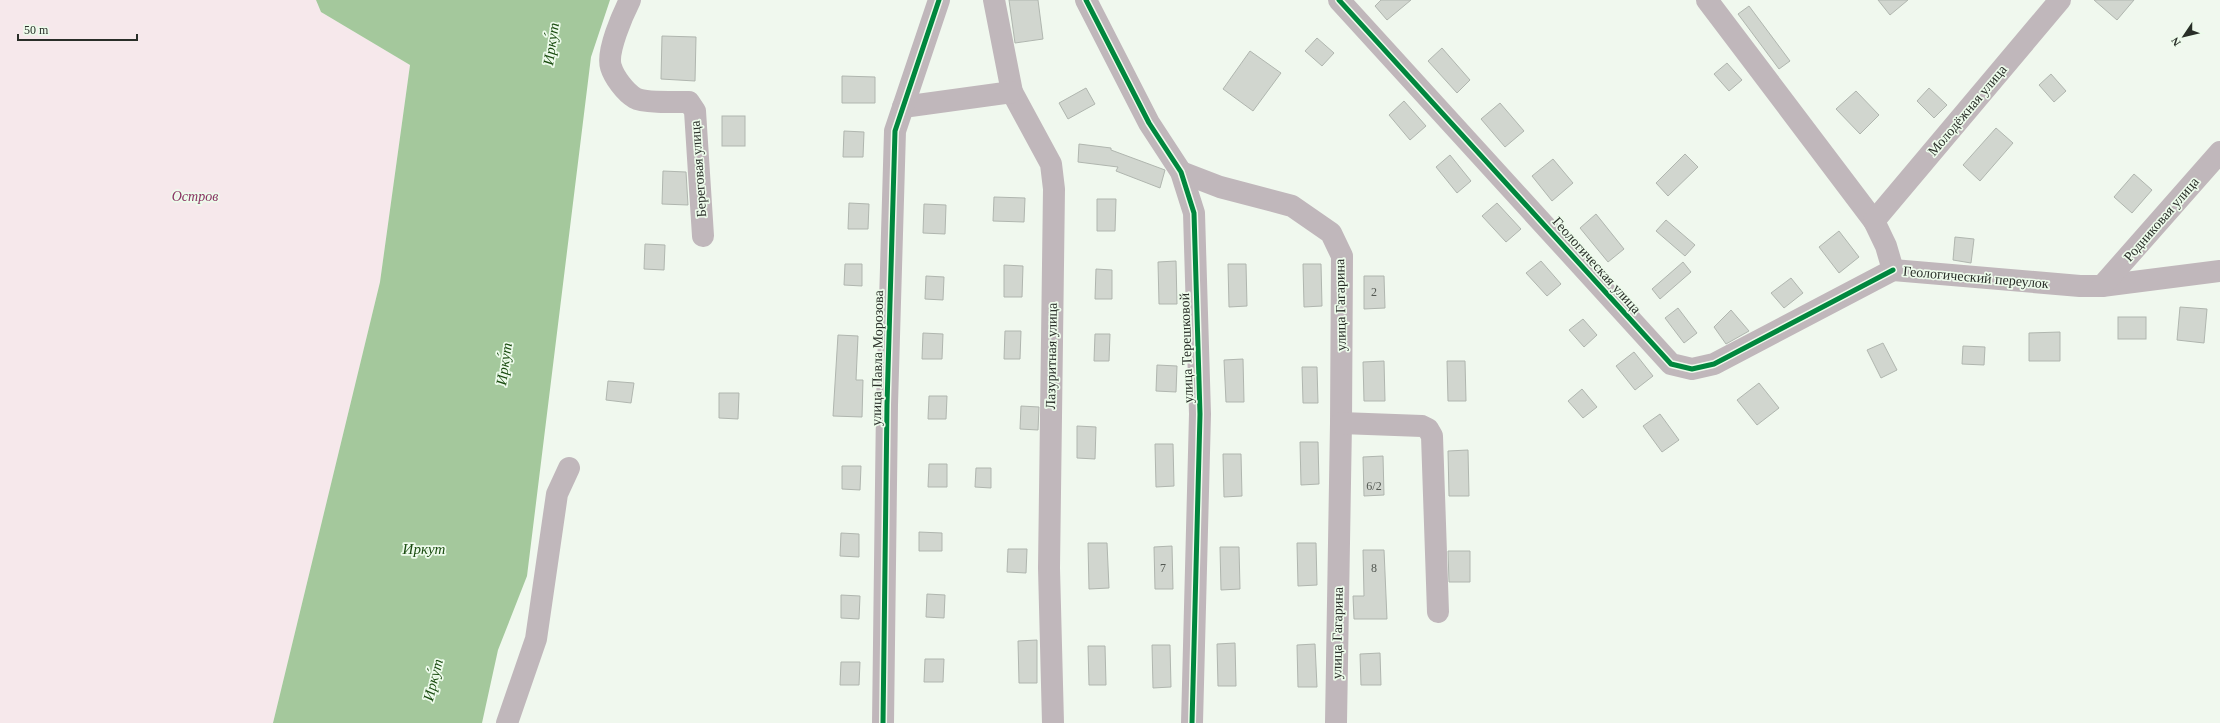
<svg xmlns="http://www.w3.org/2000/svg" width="2220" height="723" font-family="'Times New Roman',serif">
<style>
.green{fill:#f6e8eb}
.water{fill:#a4c89c}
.building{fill:#d1d6cf;stroke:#b0b6af}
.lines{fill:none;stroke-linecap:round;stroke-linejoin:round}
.minor{stroke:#c0b7bb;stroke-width:22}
.cycleway-casing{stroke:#edfbeb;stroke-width:8}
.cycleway{stroke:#00873e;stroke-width:5}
.labels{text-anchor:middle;stroke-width:3.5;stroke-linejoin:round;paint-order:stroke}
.number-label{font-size:12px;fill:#535852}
.street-label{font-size:14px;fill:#292e28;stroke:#edfbeb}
.park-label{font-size:14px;font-style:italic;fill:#893362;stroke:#edfbeb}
.water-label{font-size:15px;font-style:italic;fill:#194b0f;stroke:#edfbeb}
</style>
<rect width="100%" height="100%" fill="#f0f8ee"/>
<polygon class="green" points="0,0 316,0 321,12 410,65 380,282 273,723 0,723"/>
<polygon class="water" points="316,0 610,0 591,57 527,576 498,650 482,723 273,723 380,282 410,65 321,12"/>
<g class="building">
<polygon points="1009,0 1038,0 1043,39 1015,43"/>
<polygon points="1381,0 1411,0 1387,20 1375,6"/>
<polygon points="1878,0 1908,0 1890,15"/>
<polygon points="2094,0 2134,0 2117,20"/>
<polygon points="1749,6 1790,61 1779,69 1738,14"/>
<polygon points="662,36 696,37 695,81 661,79"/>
<polygon points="1317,38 1334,53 1322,66 1305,51"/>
<polygon points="1442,48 1470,80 1457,93 1428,61"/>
<polygon points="1250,51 1281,73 1253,111 1223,89"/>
<polygon points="1727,63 1742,80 1729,91 1714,74"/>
<polygon points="2051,74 2066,91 2054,102 2039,85"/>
<polygon points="842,76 875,77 875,103 842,103"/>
<polygon points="1086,88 1095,104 1068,119 1059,103"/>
<polygon points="1929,88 1947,105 1934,118 1917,101"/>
<polygon points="1856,91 1879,115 1860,134 1836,109"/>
<polygon points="1404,101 1426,126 1410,140 1389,115"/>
<polygon points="1500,103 1524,131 1505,147 1481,119"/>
<rect x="722" y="116" width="23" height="30"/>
<polygon points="1996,128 2013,143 1980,181 1963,165"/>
<polygon points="844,131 864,132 863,157 843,157"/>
<polygon points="1079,144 1111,148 1111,150 1165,170 1160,188 1116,171 1118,167 1078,162"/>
<polygon points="1685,154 1698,167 1668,196 1656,183"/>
<polygon points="1450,155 1471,181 1457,193 1436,167"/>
<polygon points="1553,159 1573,183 1552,201 1532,176"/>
<polygon points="663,171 686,172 688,205 662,204"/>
<polygon points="2134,174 2152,190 2132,213 2114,197"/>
<polygon points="994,197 1025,198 1024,222 993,221"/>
<polygon points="1097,199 1116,199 1115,231 1097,231"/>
<polygon points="849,203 869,204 868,229 848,229"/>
<polygon points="1497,203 1521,229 1506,242 1482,216"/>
<polygon points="924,204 946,205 945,234 923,233"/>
<polygon points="1596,214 1624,249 1608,262 1580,228"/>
<polygon points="1666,220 1695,245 1685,256 1656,231"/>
<polygon points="1839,231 1859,257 1839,273 1819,247"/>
<polygon points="1955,237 1974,239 1971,263 1953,260"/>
<polygon points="645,244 665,245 664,270 644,269"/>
<polygon points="1176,261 1177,304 1159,304 1158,262"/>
<polygon points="1541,261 1561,284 1547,296 1526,273"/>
<polygon points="1683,262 1691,272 1660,299 1652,289"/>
<polygon points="845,264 862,264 862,286 844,285"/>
<polygon points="1228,264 1246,264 1247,306 1229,307"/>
<polygon points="1303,264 1321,264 1322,306 1304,307"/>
<polygon points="1004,265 1023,266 1022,297 1004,297"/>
<polygon points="1096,269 1112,270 1112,299 1095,299"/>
<polygon points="926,276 944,277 943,300 925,299"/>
<polygon points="1364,276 1384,276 1385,308 1364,309"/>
<polygon points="1791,278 1803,293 1784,308 1771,293"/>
<polygon points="2180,307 2207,309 2204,343 2177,340"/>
<polygon points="1678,308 1697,333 1684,343 1665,318"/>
<polygon points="1731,310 1749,331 1726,344 1714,327"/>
<rect x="2118" y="317" width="28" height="22"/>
<polygon points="1583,319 1597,335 1584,347 1569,330"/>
<polygon points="1005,331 1021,331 1020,359 1004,359"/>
<polygon points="2060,332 2060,361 2029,361 2029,333"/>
<polygon points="923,333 943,334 942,359 922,359"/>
<polygon points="1095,334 1110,334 1109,361 1094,361"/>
<polygon points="838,335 858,336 856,380 863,380 862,417 833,416"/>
<polygon points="1883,343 1897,370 1881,378 1867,350"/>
<polygon points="1963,346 1985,347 1984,365 1962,364"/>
<polygon points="1634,352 1653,376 1635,390 1616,366"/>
<polygon points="1243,359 1244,402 1226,402 1224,360"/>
<polygon points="1384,361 1385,401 1364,401 1363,362"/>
<polygon points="1447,361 1465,361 1466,401 1448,401"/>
<polygon points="1157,365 1177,366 1176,392 1156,391"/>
<polygon points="1302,367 1317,367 1318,403 1303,403"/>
<polygon points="608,381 634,383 631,403 606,400"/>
<polygon points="1759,383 1779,408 1757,425 1737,400"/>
<polygon points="1582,389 1597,407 1583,418 1568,401"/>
<polygon points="719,393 739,393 738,419 719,418"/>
<polygon points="929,396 947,396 946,419 928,419"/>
<polygon points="1021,406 1039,407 1038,430 1020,429"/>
<polygon points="1660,414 1679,440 1662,452 1643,426"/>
<polygon points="1077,426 1096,427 1095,459 1077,458"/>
<polygon points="1300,442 1318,442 1319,484 1301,485"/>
<polygon points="1155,444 1173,444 1174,486 1156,487"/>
<polygon points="1468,450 1469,496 1449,496 1448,451"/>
<polygon points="1223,454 1241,454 1242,496 1224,497"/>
<polygon points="1383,456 1384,495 1364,496 1363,457"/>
<polygon points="929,464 947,464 947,487 928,487"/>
<polygon points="842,466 861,466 860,490 842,489"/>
<polygon points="976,468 991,468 991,488 975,487"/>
<polygon points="919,532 942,533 942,551 919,551"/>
<polygon points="841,533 859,534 859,557 840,556"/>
<polygon points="1088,543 1107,543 1109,588 1089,589"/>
<polygon points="1297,543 1316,543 1317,585 1298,586"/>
<polygon points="1172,546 1173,589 1155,589 1154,547"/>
<polygon points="1220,547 1239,547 1240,589 1221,590"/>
<polygon points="1008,549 1027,549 1026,573 1007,572"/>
<polygon points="1363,550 1384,550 1387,619 1354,619 1353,596 1364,596"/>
<polygon points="1448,551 1470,551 1470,582 1449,582"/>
<polygon points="927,594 945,595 944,618 926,617"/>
<polygon points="841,595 860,596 859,619 841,618"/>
<polygon points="1037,640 1037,683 1019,683 1018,641"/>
<polygon points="1235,643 1236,686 1218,686 1217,644"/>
<polygon points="1315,644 1317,687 1298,687 1297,645"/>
<polygon points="1152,645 1170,645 1171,687 1153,688"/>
<polygon points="1088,646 1105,646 1106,685 1089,685"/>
<polygon points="1380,653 1381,685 1361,685 1360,654"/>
<polygon points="925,659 944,659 943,682 924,682"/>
<polygon points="841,662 860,662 859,685 840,685"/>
</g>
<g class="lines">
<g class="minor">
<path d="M 630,0 C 623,14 606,52 611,67 C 614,77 625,92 635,98 C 643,103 679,102 689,102 L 695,111 L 703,236"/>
<polyline points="994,0 1012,92 1051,164 1054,189 1049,568 1053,723"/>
<polyline points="1086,0 1149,123 1181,172 1194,213 1200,414 1192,723"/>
<polyline points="1339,0 1671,364 1692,369 1714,364 1893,270"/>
<polyline points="1707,0 1874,221 1886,246 1893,270"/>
<polyline points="903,107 1012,92"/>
<polyline points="1181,172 1220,187 1292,206 1331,233 1342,256 1341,423 1336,723"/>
<polyline points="1874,221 2060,0"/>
<polyline points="1893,270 2080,286 2102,286 2220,271"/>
<polyline points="2102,286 2220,152"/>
<polyline points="1341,423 1422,426 1428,429 1432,436 1438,612"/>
<polyline points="507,723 536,639 557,494 569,468"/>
<polyline points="883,723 887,405 895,131 939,0"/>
</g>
<g class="cycleway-casing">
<g id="cycleway">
<polyline points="1086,0 1149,123 1181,172 1194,213 1200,414 1192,723"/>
<polyline points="1339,0 1671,364 1692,369 1714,364 1893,270"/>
<polyline points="883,723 887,405 895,131 939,0"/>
</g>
</g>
<use href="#cycleway" class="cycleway"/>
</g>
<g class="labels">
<g class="number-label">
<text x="1374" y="296">2</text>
<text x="1374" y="490">6/2</text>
<text x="1163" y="572">7</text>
<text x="1374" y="572">8</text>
</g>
<g class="street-label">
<text transform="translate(1967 110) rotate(-50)" y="5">Молодёжная улица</text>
<text transform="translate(698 169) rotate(-94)" y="5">Береговая улица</text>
<text transform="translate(2161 219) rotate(-49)" y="5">Родниковая улица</text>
<text transform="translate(1597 265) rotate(48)" y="5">Геологическая улица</text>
<text transform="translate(1976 277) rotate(5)" y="5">Геологический переулок</text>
<text transform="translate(1340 305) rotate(-91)" y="5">улица Гагарина</text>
<text transform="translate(1186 348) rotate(-92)" y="5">улица Терешковой</text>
<text transform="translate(1051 356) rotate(-89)" y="5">Лазуритная улица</text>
<text transform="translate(877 358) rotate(-89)" y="5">улица Павла Морозова</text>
<text transform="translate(1337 633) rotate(-89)" y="5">улица Гагарина</text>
</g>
<g class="park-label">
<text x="195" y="201">Остров</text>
</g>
<g class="water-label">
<text transform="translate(551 44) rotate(-82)" y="5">Ирку́т</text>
<text transform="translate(504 364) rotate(-82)" y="5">Ирку́т</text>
<text x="424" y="554">Иркут</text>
<text transform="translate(433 680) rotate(-76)" y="5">Ирку́т</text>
</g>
</g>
<g transform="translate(2184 36) rotate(235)" stroke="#edfbeb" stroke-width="3" paint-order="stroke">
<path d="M0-3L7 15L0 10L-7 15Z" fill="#292e28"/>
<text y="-6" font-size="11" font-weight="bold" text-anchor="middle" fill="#292e28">N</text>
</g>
<path d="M18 34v6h119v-6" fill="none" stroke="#292e28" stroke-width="2"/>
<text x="24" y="34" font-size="12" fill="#292e28" stroke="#edfbeb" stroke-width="3" paint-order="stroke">50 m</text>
</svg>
